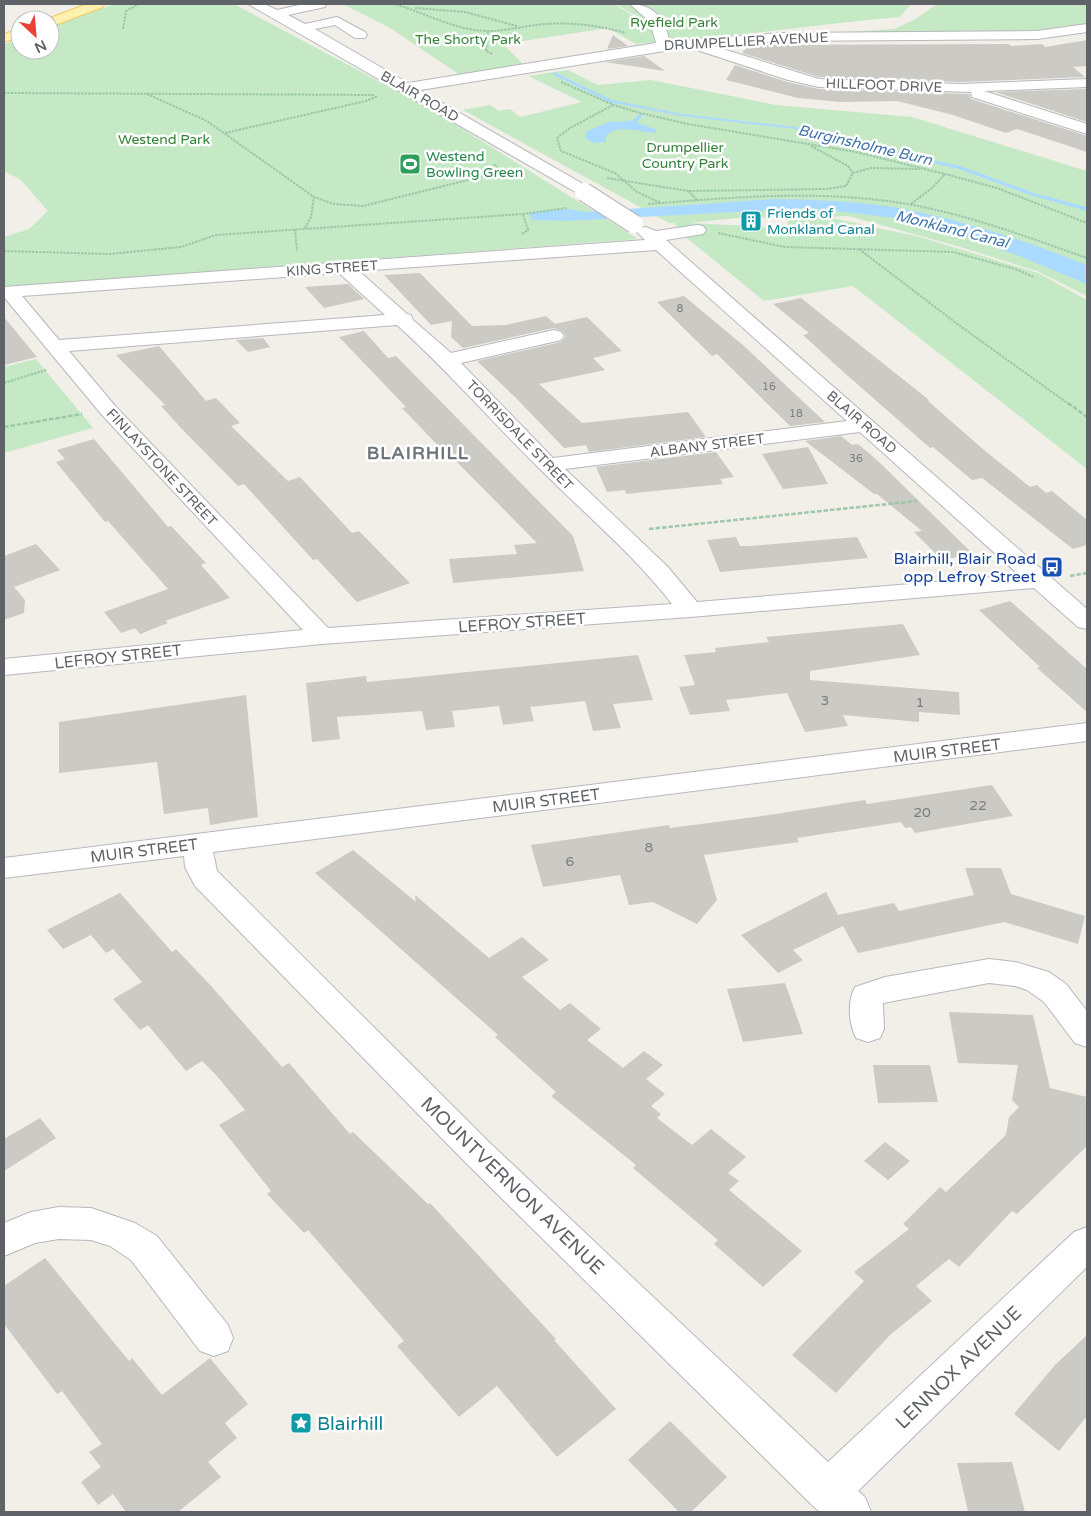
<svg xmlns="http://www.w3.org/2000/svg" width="1091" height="1516" font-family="'Varela Round',sans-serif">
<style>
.green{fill:#c5e8c5;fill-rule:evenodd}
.water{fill:#aadaff}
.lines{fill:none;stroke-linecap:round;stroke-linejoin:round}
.stream{fill:#aadaff;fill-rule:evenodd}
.building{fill:#cccac5}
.minor-casing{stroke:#b5b8bc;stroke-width:2}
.major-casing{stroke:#f2c960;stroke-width:2}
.path-far1{stroke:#9cc7a9;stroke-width:2;stroke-dasharray:2.5 1;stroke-linecap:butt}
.path{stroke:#9cc7a9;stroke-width:2.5;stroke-dasharray:4.5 2;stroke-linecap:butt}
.minor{fill:#fff;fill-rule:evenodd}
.major{fill:#fff2af;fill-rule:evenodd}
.minor-bridge-casing{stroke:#b5b8bc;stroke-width:20;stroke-linecap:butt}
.minor-bridge{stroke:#fff;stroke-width:18}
.labels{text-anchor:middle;stroke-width:5;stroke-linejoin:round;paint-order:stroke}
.far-number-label{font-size:11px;fill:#7a7d7f}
.far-park-label{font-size:14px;fill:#348238;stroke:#fff}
.far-street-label{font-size:14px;fill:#5f6368;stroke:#fff}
.far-leisure-label{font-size:14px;fill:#27864d;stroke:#fff;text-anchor:start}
.far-culture-label{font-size:14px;fill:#0d838f;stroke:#fff;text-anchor:start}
.number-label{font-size:14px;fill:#7a7d7f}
.far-water-label{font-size:15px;font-style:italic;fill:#4174aa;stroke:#fff}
.transit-label{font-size:16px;fill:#164399;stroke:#fff;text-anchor:end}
.street-label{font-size:16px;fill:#5f6368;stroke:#fff}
.far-district-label{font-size:18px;font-weight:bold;letter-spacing:1px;fill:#70757a;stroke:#fff}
.near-street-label{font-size:19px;fill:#5f6368;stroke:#fff}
.near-culture-label{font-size:19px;fill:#0d838f;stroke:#fff;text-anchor:start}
</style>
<rect width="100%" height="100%" fill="#f1efe8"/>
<g class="green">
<polygon points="115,4 234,4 429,108 638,239 4,287 4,237 29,229 48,211 21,180 4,171 4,44 20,39 20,50 50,50 50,27"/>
<polygon points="343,4 614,4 651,26 655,42 636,44 608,28 503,44 523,64 460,75 390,28"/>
<path d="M 616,4 L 911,4 L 900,17 C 819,24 740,36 659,42 L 656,27 Z"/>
<polygon points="937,4 1087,4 1087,25 1036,31 830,33 895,29 917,18"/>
<path d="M 568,70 L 598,85 L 651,80 L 776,105 L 912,117 L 1087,171 L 1087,296 L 1037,271 L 964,248 L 848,216 L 828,217 L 920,237 L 1038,273 L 1087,300 L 1087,469 L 853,286 L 764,301 L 682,234 L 674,223 L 669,223 L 463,110 L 490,105 L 499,111 L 510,109 L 520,117 L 582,102 L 528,76 ZM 790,217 L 786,228 L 690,223 L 737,218 Z"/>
<polygon points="36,359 93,428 4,453 4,367"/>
</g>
<g class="water">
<path d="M 632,121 L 655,129 L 657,132 C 639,134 621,122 606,136 L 606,142 L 593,143 L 585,138 L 586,132 L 608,122 Z"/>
<path d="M 775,199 C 818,200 862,201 904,209 C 967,221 1028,242 1087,265 L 1087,284 L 1022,257 L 966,237 L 896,218 L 810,208 L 565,221 L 532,220 L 529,213 L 569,209 L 585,212 Z"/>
</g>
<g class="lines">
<g class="stream">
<polygon points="554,72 612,100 682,114 813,129 868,145 963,167 1034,193 1087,207 1087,211 1030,195 959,169 865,147 813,131 682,116 609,102 552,74"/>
<polygon points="640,113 644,114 636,123 632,123 632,121"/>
</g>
</g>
<g class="building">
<polygon points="613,35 628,46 607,49"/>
<polygon points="1087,40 1087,66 1073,67 1085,77 961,82 819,77 742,53 749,45 1009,44 1011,46 1042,44 1045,47"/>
<polygon points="644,56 665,71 605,62"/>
<polygon points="735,65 787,82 819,89 969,94 971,99 1087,136 1087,152 1017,129 1006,133 953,115 897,101 840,102 798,98 726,80"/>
<polygon points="1087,89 1087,122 995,92"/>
<polygon points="420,273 472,326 506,325 546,316 555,324 587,317 622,351 593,358 605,370 539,384 582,423 688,412 706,437 589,452 586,445 564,448 516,398 477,361 561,342 566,336 562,331 554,328 463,348 451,337 452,321 431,325 384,275"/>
<polygon points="348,284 364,299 324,308 305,287"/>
<polygon points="684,296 744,346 825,422 790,426 717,354 712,356 657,302"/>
<polygon points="801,298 929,400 928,401 984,450 1030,487 1037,485 1046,493 1052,491 1087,520 1087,545 1073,549 982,478 972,480 933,447 930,448 839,368 803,335 809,333 773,304"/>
<polygon points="4,317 37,357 4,365"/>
<polygon points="364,331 388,358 396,356 573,536 584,571 453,583 449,559 517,554 514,545 537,543 451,456 449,457 402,408 406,407 339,337"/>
<polygon points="263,338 270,347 248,352 236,340"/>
<polygon points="159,346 206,401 216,398 240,423 231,426 288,481 300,477 352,533 359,531 410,583 357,602 317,559 313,560 244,484 238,486 180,427 161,406 165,405 116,355"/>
<polygon points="841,436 852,445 858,444 878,461 973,554 942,560 914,532 922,531 877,494 874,494 805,441"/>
<polygon points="94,439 168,527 171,526 206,563 201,565 230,598 165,621 168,623 140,634 135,628 121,633 104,612 168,589 108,521 105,522 56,462 65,459 57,450"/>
<polygon points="808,447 828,484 783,489 762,454"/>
<polygon points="716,452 734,477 720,479 723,484 626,494 625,490 607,492 596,467"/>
<polygon points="736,537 740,546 750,546 857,537 868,558 720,572 707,540"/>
<polygon points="36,544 60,570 14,587 25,600 24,613 4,620 4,556"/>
<polygon points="1010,601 1087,669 1087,712 1037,668 1040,667 979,610"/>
<polygon points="903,624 920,655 810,671 810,680 959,692 960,715 919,712 919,722 843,715 848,726 805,732 787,693 726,700 730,711 690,715 679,687 695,685 684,655 716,652 715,648 769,642 766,637"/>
<polygon points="638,655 653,700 613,704 621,728 593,731 585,701 530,707 534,721 503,725 499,706 452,711 455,727 426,730 422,711 337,717 340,739 312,742 306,683 366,676 367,682"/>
<polygon points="246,695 258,817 210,825 208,808 164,814 157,762 59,773 59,722"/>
<polygon points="992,785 1013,816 915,833 911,827 905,828 901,822 797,838 799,842 704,855 717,900 697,924 653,902 629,905 620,875 543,887 531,845 669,825 670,828 769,815 865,800 867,804"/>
<polygon points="353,850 416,902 415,895 489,958 522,937 549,960 522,977 560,1010 570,1003 601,1029 587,1040 623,1068 644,1051 663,1065 646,1079 665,1094 651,1106 661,1114 657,1118 692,1145 711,1129 746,1157 728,1173 739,1181 729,1190 802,1251 763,1287 714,1244 718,1240 633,1168 636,1165 551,1096 556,1092 495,1037 498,1035 315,873"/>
<polygon points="965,868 1001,868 1011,894 1085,916 1078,944 1004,922 858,953 843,926 793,950 803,960 778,973 741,935 826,892 838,915 894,903 899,911 974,895"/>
<polygon points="120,893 172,952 176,949 212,987 282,1067 289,1063 350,1134 353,1132 428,1204 430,1203 556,1339 554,1340 616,1409 557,1457 497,1386 459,1417 397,1346 404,1341 308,1230 304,1233 267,1194 271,1191 219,1125 245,1110 216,1075 202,1061 186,1071 148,1025 140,1030 113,999 142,982 113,949 106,953 91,935 63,949 47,930"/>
<polygon points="785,983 803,1034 743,1042 727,989"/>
<polygon points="949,1012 1033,1015 1050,1088 1087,1097 1087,1146 1017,1214 1012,1211 959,1267 949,1259 916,1286 932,1301 890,1335 836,1393 792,1355 864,1281 854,1272 909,1229 903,1224 940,1187 946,1192 1006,1135 1009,1117 1019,1107 1012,1100 1018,1065 958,1063"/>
<polygon points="873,1065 930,1065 938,1102 878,1103"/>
<polygon points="40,1118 56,1138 4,1171 4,1139"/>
<polygon points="885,1142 910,1161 888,1180 864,1161"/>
<polygon points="45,1258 129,1361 132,1358 162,1395 210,1358 248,1404 225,1423 237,1438 208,1462 221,1477 178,1512 126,1512 113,1494 98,1505 81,1482 101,1467 89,1452 102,1444 62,1391 57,1394 4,1324 4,1286"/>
<polygon points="1087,1335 1087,1416 1059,1451 1014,1414 1055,1365"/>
<polygon points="670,1421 727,1477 691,1512 679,1512 628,1460"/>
<polygon points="1012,1462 1025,1512 968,1512 957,1463"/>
</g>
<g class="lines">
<g class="minor-casing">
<g id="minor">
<path d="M 248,4 L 264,4 L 277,10 L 304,4 L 326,4 L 325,7 L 288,15 L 305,24 L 337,17 L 365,32 L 367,35 L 365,38 L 355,38 L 335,25 L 315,29 L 408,83 L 656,43 L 650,22 L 630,4 C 652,4 666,18 669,41 L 783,33 L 1037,31 L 1087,24 L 1087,32 L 1037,39 L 783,41 L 710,45 L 819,79 L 961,84 L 1087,79 L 1087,87 L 984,91 L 1087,124 L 1087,134 L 972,97 L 971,92 L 819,87 L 788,80 L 697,50 L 696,46 L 420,90 L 590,188 L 592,192 L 590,196 L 584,197 Z"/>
<path d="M 697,225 L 703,226 L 706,230 L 703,234 L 666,240 L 1087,609 L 1087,629 L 1078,627 L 1034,588 L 690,617 L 322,644 L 4,675 L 4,659 L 303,630 L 102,415 L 4,297 L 4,287 L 645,240 L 637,232 L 640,228 L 646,227 L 656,231 ZM 656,250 L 847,421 L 553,458 L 461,363 L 561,340 L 564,336 L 561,332 L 554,330 L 451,353 L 413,320 L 411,315 L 407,314 L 359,271 ZM 339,273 L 385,315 L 59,340 L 22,296 ZM 397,325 C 448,371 493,423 542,471 C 586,515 634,555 672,604 L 328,628 L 116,407 L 69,351 ZM 860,432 L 1019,575 L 697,602 L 667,566 L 565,469 Z"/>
<polygon points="1087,723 1087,741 213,852 217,871 490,1143 828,1462 1074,1232 1087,1227 1087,1267 858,1491 865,1497 871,1512 820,1512 813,1506 466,1163 195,886 185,867 184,856 4,878 4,858"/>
<path d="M 989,959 L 1015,962 L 1049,972 L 1066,984 L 1087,1011 L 1087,1047 L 1075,1043 L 1044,1002 L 1027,990 L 1015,986 L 989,983 L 883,1003 L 884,1029 L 880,1038 L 868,1042 L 856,1038 C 849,1024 847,1001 855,987 L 885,977 Z"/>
<polygon points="59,1207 91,1208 135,1223 157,1236 228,1325 233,1338 228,1351 214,1356 200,1351 131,1260 110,1246 91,1240 59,1239 35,1243 4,1256 4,1223 31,1212"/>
</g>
</g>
<g class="major-casing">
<g id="major">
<polygon points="87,4 104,4 103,7 55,25 50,26 50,20 45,20"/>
<polygon points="20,29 20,37 4,42 4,34"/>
</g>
</g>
<g class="path-far1">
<path d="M 393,4 C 425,12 455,31 489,31 C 508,31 527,25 546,24 C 574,22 600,26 626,33"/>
<polyline points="415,8 465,12 517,26"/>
<polyline points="123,29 126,11 139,4"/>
<polyline points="488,31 486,51 493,54"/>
<polyline points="561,82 614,105 640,113 688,124 856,152 945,174 997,188 1087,223"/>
<polyline points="4,93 375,95"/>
<polyline points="147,94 207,121 314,197 334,204 363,206 488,175 498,169 494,164"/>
<polyline points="613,105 570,128 557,138 561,151 615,173 637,192 661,203"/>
<polyline points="225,133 366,101 378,96"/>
<polyline points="811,146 848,166 853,173"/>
<polyline points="607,178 688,191"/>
<polyline points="697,200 688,191 827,189 846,186 853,173 871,168 920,169"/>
<path d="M 648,204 C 725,198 802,191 879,200 C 951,208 1019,234 1087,258"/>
<polyline points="911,204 932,188 945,174"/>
<polyline points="305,228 311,217 314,197"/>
<polyline points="295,229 297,251"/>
<polyline points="718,233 785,247 953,252 1015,269 1034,277"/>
<polyline points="522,234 528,230 523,214"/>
<polyline points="859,249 956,323 1070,405"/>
<polyline points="4,251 109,254 181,247 216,235 523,214 567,208"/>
<polyline points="4,383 46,370"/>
</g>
<g class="path">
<polyline points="1068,403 1087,417"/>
<polyline points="4,427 82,414"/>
<polyline points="649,529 917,501"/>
<polyline points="1070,576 1087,573"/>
</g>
<use href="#minor" class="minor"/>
<use href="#major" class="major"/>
<g class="minor-bridge-casing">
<polyline id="minor-bridge" points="584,192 634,224"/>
</g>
<use href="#minor-bridge" class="minor-bridge"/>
</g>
<defs>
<g id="stadium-square" transform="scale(1.125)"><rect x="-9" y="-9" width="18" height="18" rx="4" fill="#2e9e5b" stroke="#fff"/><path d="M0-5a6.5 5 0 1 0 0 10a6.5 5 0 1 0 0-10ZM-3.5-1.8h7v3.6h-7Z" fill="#fff"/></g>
<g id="building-square" transform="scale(1.125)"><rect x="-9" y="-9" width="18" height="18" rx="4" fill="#0f9aa8" stroke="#fff"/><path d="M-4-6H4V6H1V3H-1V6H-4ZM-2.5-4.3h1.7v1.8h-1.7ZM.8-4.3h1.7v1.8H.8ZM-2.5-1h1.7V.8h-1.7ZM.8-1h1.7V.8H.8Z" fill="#fff"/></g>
<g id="bus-square" transform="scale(1.125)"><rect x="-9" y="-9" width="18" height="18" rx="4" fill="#1a4fb4" stroke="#fff"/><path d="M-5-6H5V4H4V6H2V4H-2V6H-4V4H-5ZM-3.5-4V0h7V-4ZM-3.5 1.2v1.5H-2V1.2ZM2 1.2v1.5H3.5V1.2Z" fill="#fff"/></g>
<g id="sight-square" transform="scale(1.125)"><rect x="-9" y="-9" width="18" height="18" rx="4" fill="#0f9aa8" stroke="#fff"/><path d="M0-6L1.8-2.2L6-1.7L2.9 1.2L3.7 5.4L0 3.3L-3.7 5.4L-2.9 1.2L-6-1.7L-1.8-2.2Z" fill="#fff"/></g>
</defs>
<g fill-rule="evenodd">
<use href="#stadium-square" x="410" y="164"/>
<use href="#building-square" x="751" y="221"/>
<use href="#bus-square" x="1052" y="567"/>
<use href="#sight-square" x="301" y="1423"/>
</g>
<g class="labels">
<g class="far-number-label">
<text x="680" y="312">8</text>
<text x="769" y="390">16</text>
<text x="796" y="417">18</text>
<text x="856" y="462">36</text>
</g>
<g class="far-park-label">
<text x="674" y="27">Ryefield Park</text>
<text x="468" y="44">The Shorty Park</text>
<text x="164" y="144">Westend Park</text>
<text x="685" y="152">Drumpellier<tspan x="685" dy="16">Country Park</tspan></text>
</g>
<g class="far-street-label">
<text transform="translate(746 41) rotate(-3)" y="5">DRUMPELLIER AVENUE</text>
<text transform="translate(884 85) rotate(2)" y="5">HILLFOOT DRIVE</text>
<text transform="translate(420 96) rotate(30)" y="5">BLAIR ROAD</text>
<text transform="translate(332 268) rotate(-4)" y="5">KING STREET</text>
<text transform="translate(862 422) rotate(41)" y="5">BLAIR ROAD</text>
<text transform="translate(520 435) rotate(46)" y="5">TORRISDALE STREET</text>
<text transform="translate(707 445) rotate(-7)" y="5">ALBANY STREET</text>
<text transform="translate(162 467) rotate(47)" y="5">FINLAYSTONE STREET</text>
</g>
<g class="far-leisure-label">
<text x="426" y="161">Westend<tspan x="426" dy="16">Bowling Green</tspan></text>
</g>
<g class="far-culture-label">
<text x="767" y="218">Friends of<tspan x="767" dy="16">Monkland Canal</tspan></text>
</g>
<g class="number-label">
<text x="825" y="705">3</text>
<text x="920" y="707">1</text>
<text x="978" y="810">22</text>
<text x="922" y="817">20</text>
<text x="649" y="852">8</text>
<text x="570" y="866">6</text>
</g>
<g class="far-water-label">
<text transform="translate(865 145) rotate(13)" y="5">Burginsholme Burn</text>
<text transform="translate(952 229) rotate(14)" y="5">Monkland Canal</text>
</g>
<g class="transit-label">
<text x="1036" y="564">Blairhill, Blair Road<tspan x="1036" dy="18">opp Lefroy Street</tspan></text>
</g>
<g class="street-label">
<text transform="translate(522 622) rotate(-4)" y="6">LEFROY STREET</text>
<text transform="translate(118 656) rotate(-6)" y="6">LEFROY STREET</text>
<text transform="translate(947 750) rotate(-7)" y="6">MUIR STREET</text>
<text transform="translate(546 800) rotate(-7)" y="6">MUIR STREET</text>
<text transform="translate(144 850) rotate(-7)" y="6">MUIR STREET</text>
</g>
<g class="far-district-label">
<text x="418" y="459">BLAIRHILL</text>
</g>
<g class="near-street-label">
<text transform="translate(513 1185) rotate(44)" y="7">MOUNTVERNON AVENUE</text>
<text transform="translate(958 1367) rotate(-44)" y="7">LENNOX AVENUE</text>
</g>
<g class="near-culture-label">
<text x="317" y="1430">Blairhill</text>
</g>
</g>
<rect width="1091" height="1516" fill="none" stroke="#5f6368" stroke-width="10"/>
<g transform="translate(35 35) rotate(154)"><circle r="24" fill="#ffffff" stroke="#bfc1c3"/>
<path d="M0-4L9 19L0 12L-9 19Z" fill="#ea4335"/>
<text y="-8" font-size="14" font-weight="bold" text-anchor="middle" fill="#5f6368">N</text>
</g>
</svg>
